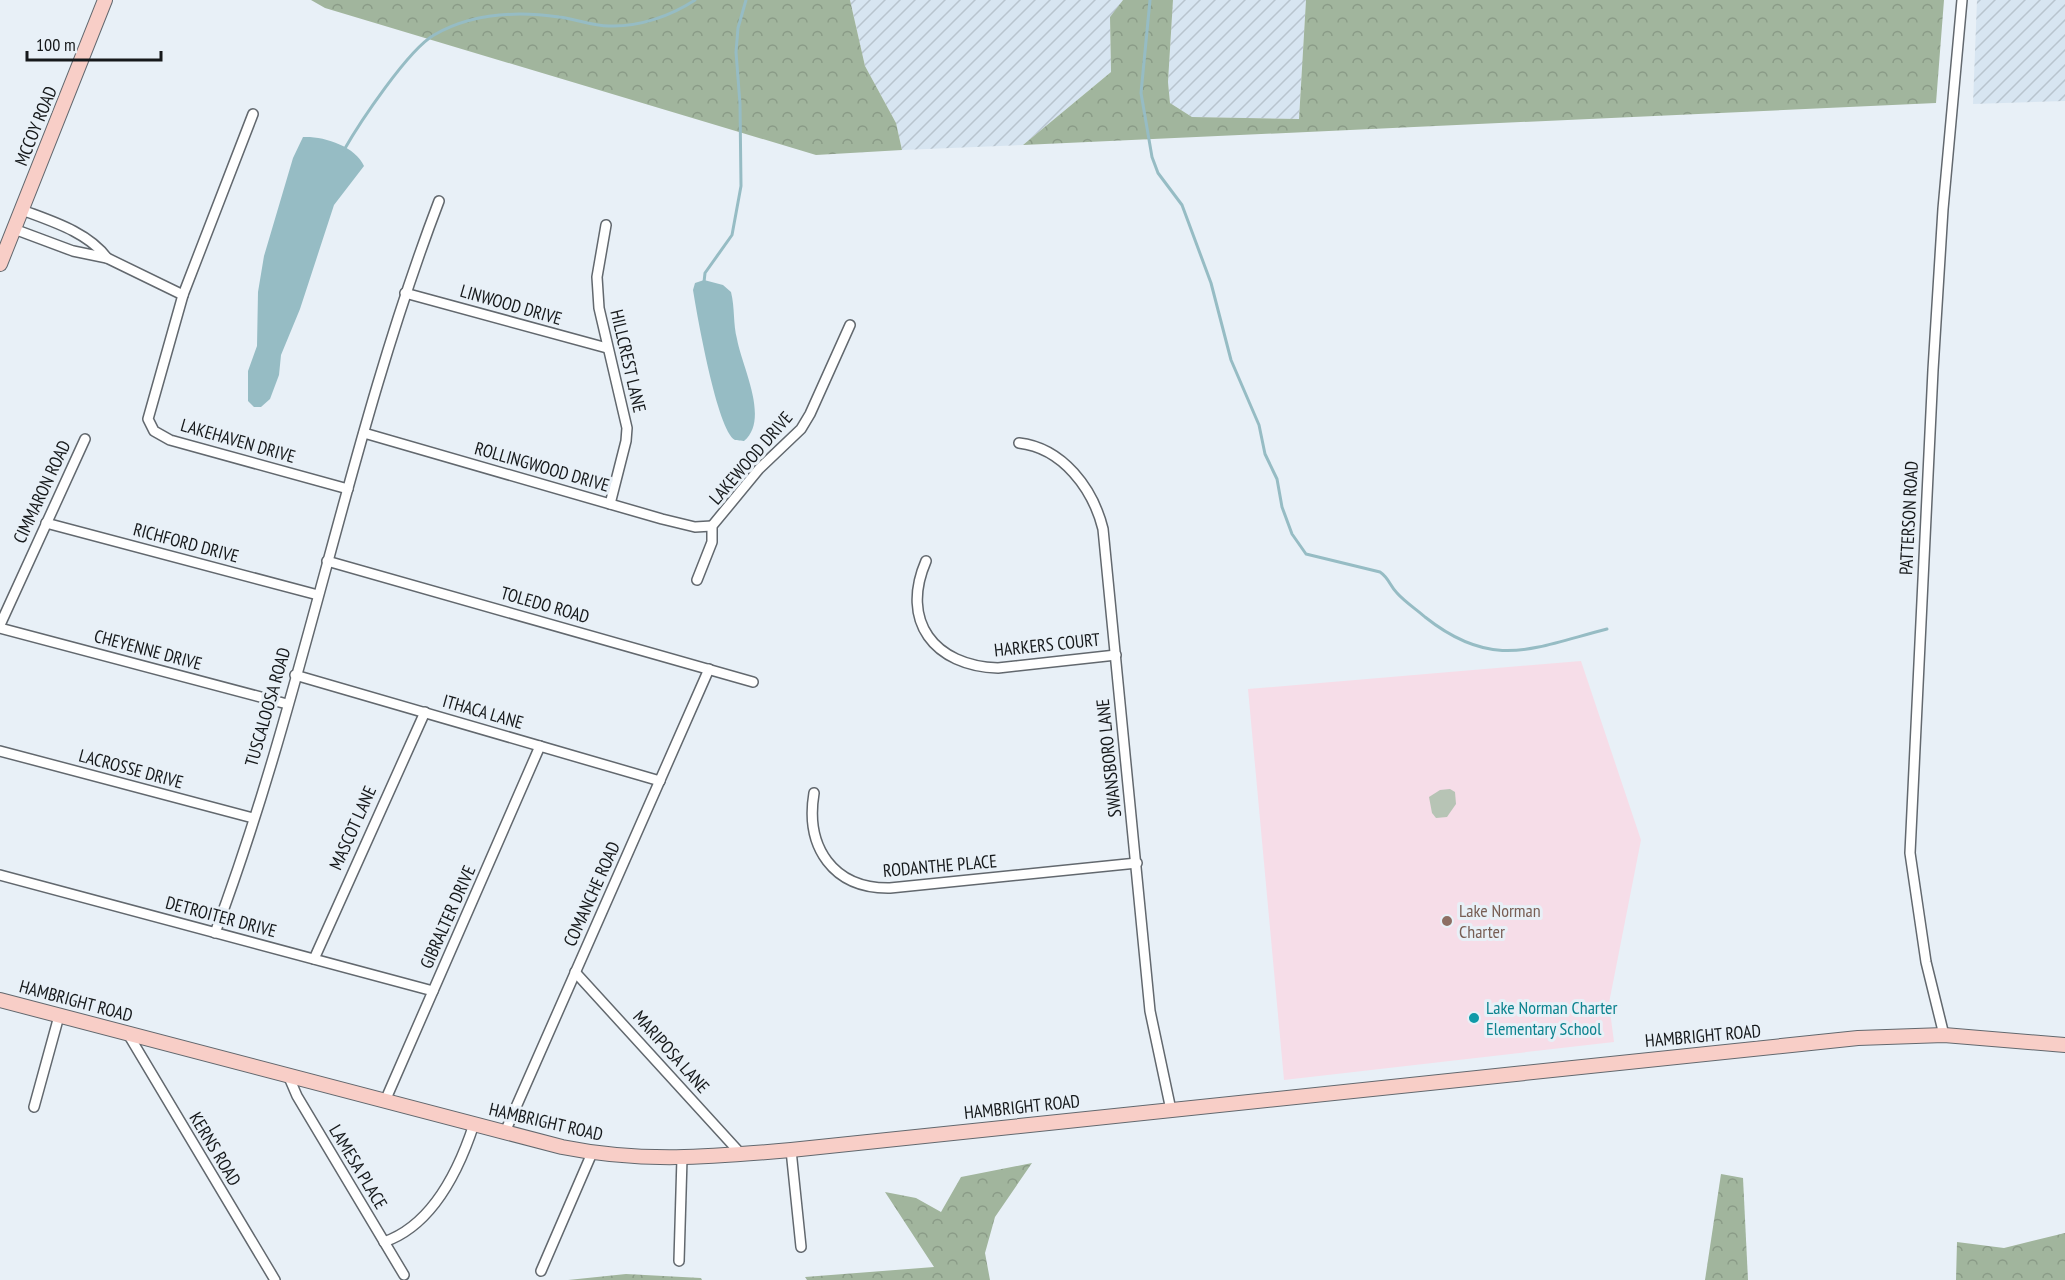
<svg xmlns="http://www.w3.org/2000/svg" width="2065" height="1280" font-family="'PT Sans Narrow',sans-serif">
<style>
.industrial{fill:url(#industrial-furrows)}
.education{fill:#f6dde8}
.green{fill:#b7c4b5}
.forest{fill:url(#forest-crowns)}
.water{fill:#96bcc4}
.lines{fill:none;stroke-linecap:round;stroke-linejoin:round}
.stream{stroke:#96bcc4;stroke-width:3}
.minor-casing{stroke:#62686e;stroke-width:12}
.secondary-casing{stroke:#62686e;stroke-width:16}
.minor{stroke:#fff;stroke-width:9}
.secondary{stroke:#f8cec7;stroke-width:14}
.education-dot{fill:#8d6e63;stroke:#e8f0f7;stroke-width:2}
.culture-dot{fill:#0f9aa8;stroke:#e8f0f7;stroke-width:2}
.labels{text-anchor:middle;stroke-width:6;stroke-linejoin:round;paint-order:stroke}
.street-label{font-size:18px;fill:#16191b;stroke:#e8f0f7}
.education-label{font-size:18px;fill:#785e54;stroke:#e8f0f7;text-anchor:start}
.culture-label{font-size:18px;fill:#0d838f;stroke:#e8f0f7;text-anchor:start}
</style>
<defs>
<pattern id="industrial-furrows" width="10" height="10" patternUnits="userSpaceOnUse" patternTransform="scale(1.5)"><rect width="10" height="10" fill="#d7e5f1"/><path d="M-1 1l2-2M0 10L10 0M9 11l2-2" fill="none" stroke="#b8c4ce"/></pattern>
<pattern id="forest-crowns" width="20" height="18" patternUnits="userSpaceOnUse" patternTransform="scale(1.5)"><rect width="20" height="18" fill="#a1b59d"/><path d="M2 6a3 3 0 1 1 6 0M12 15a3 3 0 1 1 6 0" fill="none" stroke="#8a9b87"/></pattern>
</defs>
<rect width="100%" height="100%" fill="#e8f0f7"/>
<g class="industrial">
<polygon points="850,0 1123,0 1110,18 1111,72 1023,145 902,150 896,123 865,66"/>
<polygon points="1173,0 1306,0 1299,119 1192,117 1170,103 1168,82"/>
<polygon points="1977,0 2065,0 2065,101 1973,104"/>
</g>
<polygon class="education" points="1581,661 1641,840 1609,1003 1614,1042 1284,1080 1248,689"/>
<polygon class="green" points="1450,789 1455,792 1456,804 1447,817 1436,818 1432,813 1429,797 1440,790"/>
<g class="forest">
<polygon points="311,0 850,0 865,66 896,123 902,150 816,155 325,8"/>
<polygon points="1123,0 1173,0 1168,82 1170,103 1192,117 1299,119 1306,0 1944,0 1936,103 1023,145 1111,72 1110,17"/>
<polygon points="1032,1163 995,1217 985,1253 990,1280 807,1280 805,1277 934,1267 885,1192 916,1198 941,1212 961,1177"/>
<polygon points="1721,1174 1743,1178 1748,1280 1705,1280"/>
<polygon points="2065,1233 2065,1280 1956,1280 1957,1242 2004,1248"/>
<polygon points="626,1274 701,1278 702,1280 568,1280"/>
</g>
<g class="water">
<path d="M 303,137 C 324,136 355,146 364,166 L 334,205 L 300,309 L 281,355 L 279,375 L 270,399 L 261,407 L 254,407 L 248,401 L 248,371 L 257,346 L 258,292 L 264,256 L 293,158 Z"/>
<path d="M 704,280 L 723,285 L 731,292 C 735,308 733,324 737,339 C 742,367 770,419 744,441 C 743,441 736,440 735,440 C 717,430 697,314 693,290 L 695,283 Z"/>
</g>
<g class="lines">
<g class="stream">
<path d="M 1150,0 L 1141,93 L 1152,157 L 1158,173 L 1182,205 L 1211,283 L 1231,360 L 1259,425 L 1265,454 L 1277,479 L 1282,507 L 1292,534 L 1306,554 L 1380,572 C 1389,578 1390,586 1397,593 C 1405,602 1416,609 1425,617 C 1493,671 1533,648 1607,629"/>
<path d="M 344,150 C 360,122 408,50 434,35 C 472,13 517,11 559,17 C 576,19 592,26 609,26 C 639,27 671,16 695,0"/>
<polyline points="704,282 705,273 732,235 741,186 740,104 736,52 738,28 746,0"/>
</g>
<g class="minor-casing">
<g id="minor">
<polyline points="253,114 183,295 148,419 154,431 170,440 348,489"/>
<path d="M 22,210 C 51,221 88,232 107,258"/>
<polyline points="606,225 597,277 599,308 627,428 626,441 610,504"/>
<polyline points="14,229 73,251 107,258 183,295"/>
<polyline points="405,293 607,348"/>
<polyline points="364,433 662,519 695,527 712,526"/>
<path d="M 1019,443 C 1063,448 1093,489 1103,529 L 1150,1011 L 1171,1110"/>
<polyline points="46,523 318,595"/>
<polyline points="327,561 753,682"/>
<path d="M 926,561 C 900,621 934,666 998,668 L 1116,655"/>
<polyline points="697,580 712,542 712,526 759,469 801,429 810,414 850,325"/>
<polyline points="0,625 85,439"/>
<polyline points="0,628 287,704"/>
<polyline points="295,675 660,781"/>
<polyline points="0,751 253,818"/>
<path d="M 814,793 C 805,847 833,889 890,888 L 1137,863"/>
<polyline points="0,875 433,991"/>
<path d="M 215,933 C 305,693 348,439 439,201"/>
<polyline points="314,959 425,712"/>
<polyline points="575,972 741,1154"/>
<polyline points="128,1034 275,1280"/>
<polyline points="1944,1035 1926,962 1910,853 1933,370 1943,209 1962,0"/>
<polyline points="288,1075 297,1096 404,1275"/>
<polyline points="385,1101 540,746"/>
<polyline points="34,1107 59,1016"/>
<polyline points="505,1132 709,669"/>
<polyline points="791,1150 801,1247"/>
<path d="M 384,1242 C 433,1225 459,1170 474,1124"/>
<polyline points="679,1261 682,1158"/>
<polyline points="541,1271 592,1153"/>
</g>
</g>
<g class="secondary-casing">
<g id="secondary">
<polyline points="0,264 105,0"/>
<path d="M 0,1000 L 562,1147 C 641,1163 711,1157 791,1150 L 1858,1038 L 1944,1035 L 2065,1045"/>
</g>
</g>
<use href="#minor" class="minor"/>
<use href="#secondary" class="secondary"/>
</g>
<circle class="education-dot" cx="1447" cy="921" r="6"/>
<circle class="culture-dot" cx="1474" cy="1018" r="6"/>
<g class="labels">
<g class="street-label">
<text transform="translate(36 126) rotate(-68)" y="6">MCCOY ROAD</text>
<text transform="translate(511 305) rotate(16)" y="6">LINWOOD DRIVE</text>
<text transform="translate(628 361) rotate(77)" y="6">HILLCREST LANE</text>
<text transform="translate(238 441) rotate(16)" y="6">LAKEHAVEN DRIVE</text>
<text transform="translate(751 458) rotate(-49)" y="6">LAKEWOOD DRIVE</text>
<text transform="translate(542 467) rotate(16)" y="6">ROLLINGWOOD DRIVE</text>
<text transform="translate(42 492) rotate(-65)" y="6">CIMMARON ROAD</text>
<text transform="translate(1909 518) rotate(-87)" y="6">PATTERSON ROAD</text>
<text transform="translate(186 543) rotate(15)" y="6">RICHFORD DRIVE</text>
<text transform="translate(545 605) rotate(16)" y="6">TOLEDO ROAD</text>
<text transform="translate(1047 645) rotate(-6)" y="6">HARKERS COURT</text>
<text transform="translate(148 650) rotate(15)" y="6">CHEYENNE DRIVE</text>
<text transform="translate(268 707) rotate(-74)" y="6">TUSCALOOSA ROAD</text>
<text transform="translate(483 712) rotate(16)" y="6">ITHACA LANE</text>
<text transform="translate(1109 758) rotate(-96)" y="6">SWANSBORO LANE</text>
<text transform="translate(131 769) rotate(15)" y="6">LACROSSE DRIVE</text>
<text transform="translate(353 828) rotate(-66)" y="6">MASCOT LANE</text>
<text transform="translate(940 866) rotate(-5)" y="6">RODANTHE PLACE</text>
<text transform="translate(592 894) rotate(-66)" y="6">COMANCHE ROAD</text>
<text transform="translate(221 917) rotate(15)" y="6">DETROITER DRIVE</text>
<text transform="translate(448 917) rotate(-66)" y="6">GIBRALTER DRIVE</text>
<text transform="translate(76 1001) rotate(15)" y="6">HAMBRIGHT ROAD</text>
<text transform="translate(1703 1036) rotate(-5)" y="6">HAMBRIGHT ROAD</text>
<text transform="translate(671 1052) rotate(48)" y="6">MARIPOSA LANE</text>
<text transform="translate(1022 1107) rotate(-6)" y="6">HAMBRIGHT ROAD</text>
<text transform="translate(546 1122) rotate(13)" y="6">HAMBRIGHT ROAD</text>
<text transform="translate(215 1149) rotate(59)" y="6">KERNS ROAD</text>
<text transform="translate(358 1167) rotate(59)" y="6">LAMESA PLACE</text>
</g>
<g class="education-label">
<text x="1459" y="917">Lake Norman<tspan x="1459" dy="21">Charter</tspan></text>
</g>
<g class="culture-label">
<text x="1486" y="1014">Lake Norman Charter<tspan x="1486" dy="21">Elementary School</tspan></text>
</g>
</g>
<path d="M27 51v9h134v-9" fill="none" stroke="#16191b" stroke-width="3"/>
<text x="36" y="51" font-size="18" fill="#16191b" stroke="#e8f0f7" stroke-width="4.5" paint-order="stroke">100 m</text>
</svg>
